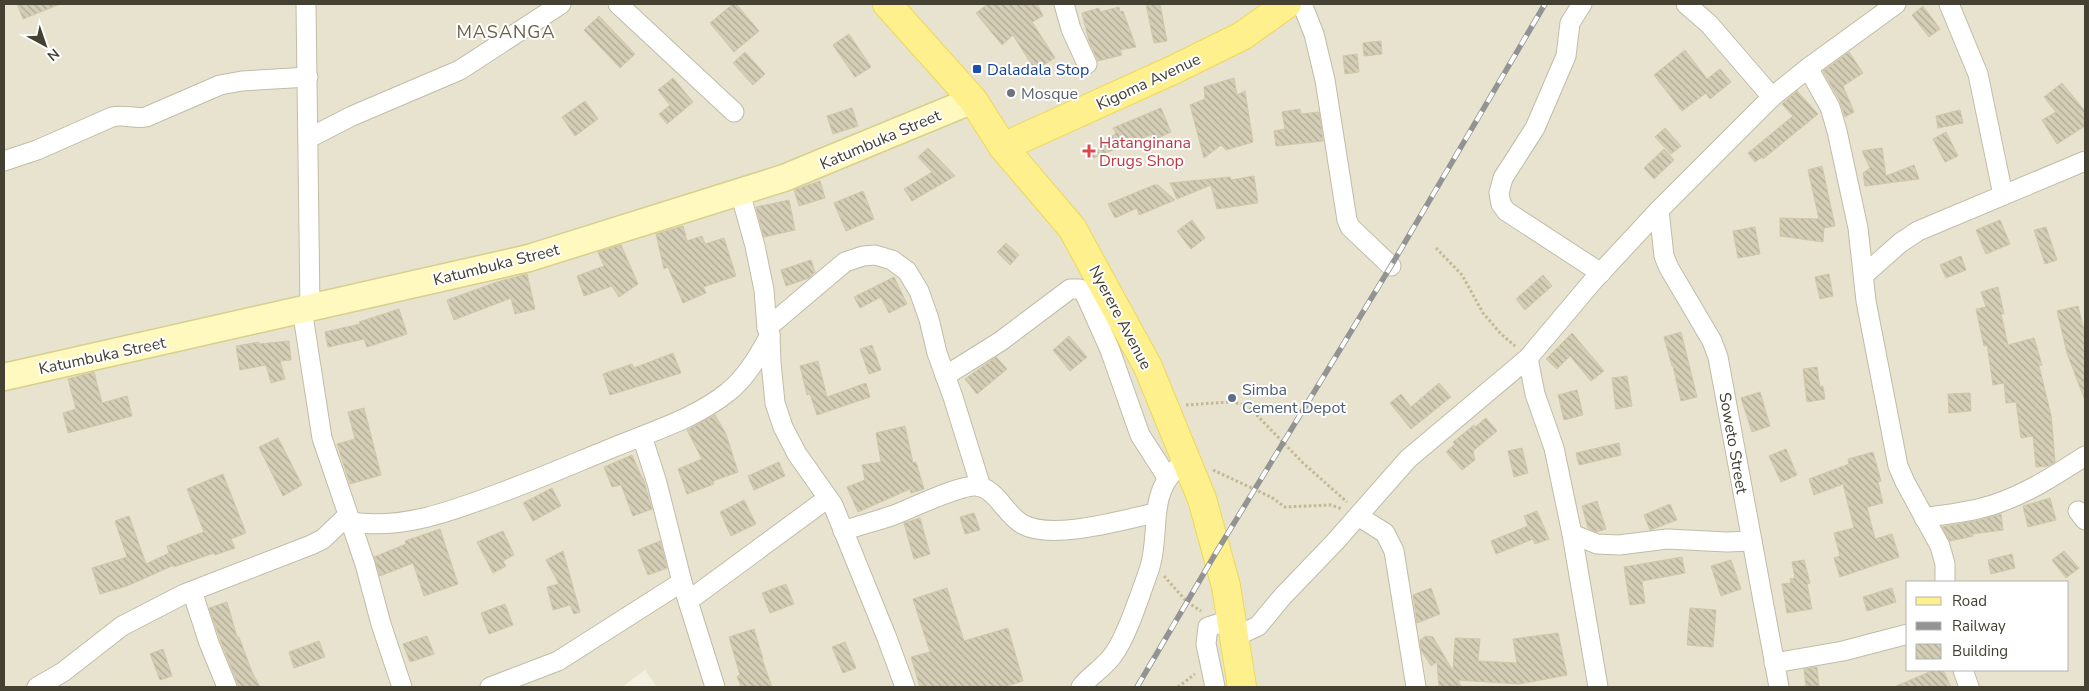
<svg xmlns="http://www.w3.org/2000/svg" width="2089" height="691" font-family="'Nunito Sans',sans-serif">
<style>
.residential{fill:#e7e3cf;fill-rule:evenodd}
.building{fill:url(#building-back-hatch);stroke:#d0c7a9}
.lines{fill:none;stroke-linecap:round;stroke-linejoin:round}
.street-casing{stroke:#c1bca6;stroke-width:21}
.secondary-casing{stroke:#d7cf8c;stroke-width:29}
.primary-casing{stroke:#eed854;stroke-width:30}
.path{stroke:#c2b893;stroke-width:3;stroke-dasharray:2.5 2.5;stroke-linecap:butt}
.street{stroke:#fff;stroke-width:19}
.secondary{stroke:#fff9bf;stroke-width:26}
.primary{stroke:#fff08e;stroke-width:28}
.rail-casing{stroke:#939393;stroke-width:5.5}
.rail{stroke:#fff;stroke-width:4;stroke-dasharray:11;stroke-linecap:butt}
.transit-dot{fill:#1a4fb4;stroke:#fff;stroke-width:2}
.worship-dot{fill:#6b7280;stroke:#fff;stroke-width:2}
.health-dot{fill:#e0444e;stroke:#fff;stroke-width:2}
.service-dot{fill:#5c6f8a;stroke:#fff;stroke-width:2}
.labels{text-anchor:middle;stroke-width:4;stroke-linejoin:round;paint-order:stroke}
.transit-label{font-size:16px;fill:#164399;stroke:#fff;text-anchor:start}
.street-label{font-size:16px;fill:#444032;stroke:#fff}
.worship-label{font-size:16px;fill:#5b616d;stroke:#fff;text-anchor:start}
.health-label{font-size:16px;fill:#be3a42;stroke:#fff;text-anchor:start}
.service-label{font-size:16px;fill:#4e5e75;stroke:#fff;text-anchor:start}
.neighbourhood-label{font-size:18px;letter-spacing:1px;fill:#686048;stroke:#fff}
</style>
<defs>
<pattern id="building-back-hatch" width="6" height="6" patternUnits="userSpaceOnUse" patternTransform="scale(1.25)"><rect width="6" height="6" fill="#d4ceb6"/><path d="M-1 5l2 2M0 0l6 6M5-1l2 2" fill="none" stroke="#aea995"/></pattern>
</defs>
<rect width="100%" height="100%" fill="#f3f0e1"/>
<path class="residential" d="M 4,4 L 2085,4 L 2085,687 L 657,687 L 645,670 L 622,687 L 4,687 ZM 1908,582 L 2068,582 L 2068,670 L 1908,670 Z"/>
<g class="building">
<polygon points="17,4 60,4 23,19"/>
<polygon points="733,4 736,4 759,31 734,52 710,23"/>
<polygon points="988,4 1037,4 1043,16 1032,22 1055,58 1035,70 1013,35 1002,45 976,13"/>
<polygon points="1146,4 1160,4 1167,41 1154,43"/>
<polygon points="1923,6 1940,29 1929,37 1912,15"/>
<polygon points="1119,7 1120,12 1123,11 1136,47 1120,50 1122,55 1098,61 1089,41 1082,13 1099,8 1100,12"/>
<polygon points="599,16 635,54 620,68 584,30"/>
<polygon points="849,34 871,67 855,77 833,45"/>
<polygon points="1381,41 1382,54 1364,56 1363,43"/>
<polygon points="1685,50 1707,79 1720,69 1731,82 1710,99 1706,93 1682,111 1654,75"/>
<polygon points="745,52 765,74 753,85 733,63"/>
<polygon points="1849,52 1863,73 1843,86 1854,112 1845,117 1840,101 1823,71"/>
<polygon points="1357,54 1359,72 1345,74 1343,56"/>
<polygon points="673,78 693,102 667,124 659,114 670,105 658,90"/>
<polygon points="1234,78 1237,95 1245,91 1253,142 1226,150 1221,145 1204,158 1190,105 1205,99 1204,87"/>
<polygon points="2062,83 2085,111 2085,126 2057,144 2042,120 2056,112 2044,97"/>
<polygon points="1797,91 1818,114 1763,159 1762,157 1755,162 1748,153 1793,116 1782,104"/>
<polygon points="585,101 598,119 575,136 562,117"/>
<polygon points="852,108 858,126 833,134 827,116"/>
<polygon points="1161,108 1171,132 1152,141 1150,135 1088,160 1086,158 1116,133 1113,128"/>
<polygon points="1300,109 1301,114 1319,112 1323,141 1276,146 1274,131 1285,129 1282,112"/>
<polygon points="1960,110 1963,123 1938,128 1936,116"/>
<polygon points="1665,128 1681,146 1671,154 1655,137"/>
<polygon points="1946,132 1958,156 1945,162 1933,139"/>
<polygon points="928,148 955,176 912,201 904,189 932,172 918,157"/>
<polygon points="1882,148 1886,176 1914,165 1919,179 1865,186 1863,173 1870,168 1862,151"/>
<polygon points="1664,149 1674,160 1654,179 1644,168"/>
<polygon points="1822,166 1835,226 1824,228 1823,242 1780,236 1780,218 1819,219 1808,170"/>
<polygon points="1254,176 1258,203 1217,209 1211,185 1177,199 1170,183 1230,177 1231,180"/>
<polygon points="820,181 825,198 799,206 794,190"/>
<polygon points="1154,185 1158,185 1175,200 1139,215 1137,208 1115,218 1108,204"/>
<polygon points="863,191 874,219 846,231 834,203"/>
<polygon points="789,200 795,230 764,237 756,207"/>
<polygon points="1192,220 1205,238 1191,249 1177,231"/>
<polygon points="2000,220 2010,244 1986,254 1976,230"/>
<polygon points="683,226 687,241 702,236 705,244 724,238 736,276 703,287 706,293 683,303 668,267 664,269 656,234"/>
<polygon points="1755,227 1760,254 1738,258 1733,231"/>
<polygon points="2046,227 2057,260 2045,264 2034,230"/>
<polygon points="1006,243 1019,255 1010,265 997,252"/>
<polygon points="621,245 638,284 619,297 612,286 584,296 577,276 604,266 598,252"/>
<polygon points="1961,256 1966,270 1946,278 1940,265"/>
<polygon points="811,260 815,272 809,278 786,286 781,270"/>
<polygon points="527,274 535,309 515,314 511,298 454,320 447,300 497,282"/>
<polygon points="1829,274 1833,296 1820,299 1815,277"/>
<polygon points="1543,275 1552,286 1525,310 1516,299"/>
<polygon points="894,277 907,304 889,313 881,297 860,308 854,297"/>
<polygon points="1998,287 2004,314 2001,314 2008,345 2034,338 2042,365 2039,366 2051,415 2053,436 2055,462 2048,466 2036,467 2033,436 2021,438 2016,402 2006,403 2004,383 1993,385 1987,345 1984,346 1976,309 1986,307 1981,292"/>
<polygon points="2078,306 2085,334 2085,398 2084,398 2067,353 2057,311"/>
<polygon points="399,309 407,334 367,347 364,339 328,347 325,332 360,324 359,322"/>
<polygon points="1681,332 1697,397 1681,401 1673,366 1672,366 1664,337"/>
<polygon points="1572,333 1604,371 1591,381 1570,356 1557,369 1546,359"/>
<polygon points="1069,336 1087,357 1070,371 1053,350"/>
<polygon points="289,341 291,360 280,361 285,379 271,383 266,365 240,370 236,346 259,342 259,344"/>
<polygon points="872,345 881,370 869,374 860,349"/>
<polygon points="673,353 681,373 610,395 603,374 632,364 634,368"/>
<polygon points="996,357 1007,369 977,394 965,379"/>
<polygon points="818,361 827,397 866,383 870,397 817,415 810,394 807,395 800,366"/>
<polygon points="1817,367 1820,387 1823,386 1825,399 1807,402 1803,369"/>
<polygon points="94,372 102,403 127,396 132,416 68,433 63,413 76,409 68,379"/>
<polygon points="1627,376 1632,406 1616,409 1612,378"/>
<polygon points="1439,383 1451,397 1411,429 1390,403 1401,394 1411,407"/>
<polygon points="1577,390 1583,415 1564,420 1558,395"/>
<polygon points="1760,392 1770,426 1752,432 1741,398"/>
<polygon points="1970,393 1971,411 1949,413 1948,394"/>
<polygon points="364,408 381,475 350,484 337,444 355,439 348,412"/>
<polygon points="715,415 726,434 738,472 713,481 714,484 687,494 678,469 702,459 687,430"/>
<polygon points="1486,418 1497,431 1473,451 1475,460 1462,470 1446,452 1455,444 1453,442 1474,425 1475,427"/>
<polygon points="905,426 913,463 916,462 924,489 911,493 910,489 858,512 847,487 865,480 862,465 881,462 876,433"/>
<polygon points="278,438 302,485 283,496 259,447"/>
<polygon points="1619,443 1621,455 1579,465 1576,453"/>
<polygon points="1522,448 1528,473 1514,477 1508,451"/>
<polygon points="1786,449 1797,475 1781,482 1769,456"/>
<polygon points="1873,452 1881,481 1878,482 1883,503 1867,507 1875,539 1892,534 1899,557 1840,577 1834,558 1840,556 1834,533 1854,528 1843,484 1814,495 1809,479 1849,464 1848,459"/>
<polygon points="632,455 642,478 643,478 652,509 633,516 621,485 612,487 604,467"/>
<polygon points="779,462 785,476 754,490 748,476"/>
<polygon points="223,474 246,533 231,539 235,548 215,555 214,553 174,567 174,565 127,586 100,594 92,568 127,557 115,521 129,516 146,564 169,553 167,546 204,532 187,489"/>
<polygon points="552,488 561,506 533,521 523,503"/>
<polygon points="2050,498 2056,520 2028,527 2023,506"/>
<polygon points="744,500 756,524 731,536 720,512"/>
<polygon points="1597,501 1606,529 1596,532 1588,528 1582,506"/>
<polygon points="1670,504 1677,520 1650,530 1644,515"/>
<polygon points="1537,511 1549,539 1535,544 1533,539 1496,554 1491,541 1528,526 1524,516"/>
<polygon points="974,513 980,530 965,534 960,517"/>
<polygon points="2001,514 2003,530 1972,534 1973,536 1950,541 1942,527 1980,520"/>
<polygon points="920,518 930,554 914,559 904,523"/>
<polygon points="440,529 458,584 424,596 413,563 380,576 374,557 406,544 405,541"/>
<polygon points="503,531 514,555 503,561 506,566 493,573 477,542"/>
<polygon points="660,541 667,568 648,575 638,550"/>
<polygon points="563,551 580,612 574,614 570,605 553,610 547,587 559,584 546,560"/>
<polygon points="2064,551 2079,568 2066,578 2052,560"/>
<polygon points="2012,554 2015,568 1991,574 1988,560"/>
<polygon points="1682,557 1685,573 1642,581 1645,603 1630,605 1624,567"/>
<polygon points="1731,560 1741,589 1721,596 1711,566"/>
<polygon points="1804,560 1810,583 1807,584 1812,609 1787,613 1782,584 1791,583 1790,579 1795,578 1792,562"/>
<polygon points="786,584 794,604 770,613 762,593"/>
<polygon points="947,588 964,641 1008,628 1023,681 1004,687 920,687 911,657 930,652 913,599"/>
<polygon points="1431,588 1440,614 1417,623 1413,595"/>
<polygon points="1892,588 1896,602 1867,611 1863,597"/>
<polygon points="227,602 237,637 239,637 252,672 260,687 239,687 220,639 209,608"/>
<polygon points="505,604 513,625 489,634 481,613"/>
<polygon points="1690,608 1716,610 1713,647 1687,645"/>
<polygon points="754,629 763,659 762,659 772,687 741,687 737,676 740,675 729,637"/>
<polygon points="1558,633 1567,675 1520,684 1458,680 1461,686 1439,687 1437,662 1431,666 1421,650 1420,640 1426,636 1433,637 1453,671 1455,638 1480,639 1478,661 1517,663 1513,639"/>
<polygon points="427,636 434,654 410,662 403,644"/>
<polygon points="319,641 325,657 294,668 289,652"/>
<polygon points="845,642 856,668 843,673 832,647"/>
<polygon points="163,649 172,676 160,680 150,654"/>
<polygon points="1817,667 1819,687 1806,687 1804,669"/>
<polygon points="1934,670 1943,670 1951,687 1894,687"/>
</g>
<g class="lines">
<g class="street-casing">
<g id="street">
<polyline points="306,4 310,308"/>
<polyline points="618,4 734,112"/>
<polyline points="1064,4 1071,29 1087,64"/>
<polyline points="1302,4 1314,34 1325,80 1347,220 1350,227 1391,266"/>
<polyline points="1582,4 1570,23 1566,56 1535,128 1503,178 1499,193 1501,204 1506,211 1601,273"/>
<polyline points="1686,4 1709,24 1772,97"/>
<polyline points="1949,4 1978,74 2003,195"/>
<polyline points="1808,68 1830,107 1837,131 1858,228 1866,301 1898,466 1905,482 1940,546 1945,564 1945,582"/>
<polyline points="309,138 352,116 460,70 561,4"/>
<path d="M 4,161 L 37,150 L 112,117 C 124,114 134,119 146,117 L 220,85 L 242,81 L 308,77"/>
<polyline points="740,192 755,246 764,290 767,328 770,335 771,363 775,403 783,427 797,454 833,505 887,638 905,687"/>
<polyline points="1659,210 1664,256 1669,268 1712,341 1718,357 1779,687"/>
<polyline points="1864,275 1900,243 1918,231 2085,161"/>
<polyline points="302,309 322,438 365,564 381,624 402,687"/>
<polyline points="767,328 845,262 863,256 875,255 892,260 907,271 919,291 929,319 937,353 953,397 981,487"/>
<polyline points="1528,358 1535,394 1554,448 1572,534 1598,687"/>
<polyline points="945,376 1001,341 1070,289 1080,289 1085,294 1110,350 1140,435 1167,477"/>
<polyline points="642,436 657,483 682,582 715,687"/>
<polyline points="2078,511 2085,520"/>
<polyline points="1358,516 1385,533 1394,551 1416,687"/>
<path d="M 1924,518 C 1942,515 1960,513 1978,509 C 2017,500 2051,478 2085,456"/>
<path d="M 350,522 C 402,530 452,511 500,493 C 538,479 575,463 612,448 C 650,432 695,419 728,392 C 746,378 759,355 770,335"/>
<path d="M 843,531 C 860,525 877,521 894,515 C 912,508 959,485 976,486 C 995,487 1006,515 1022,524 C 1052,541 1122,520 1155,513"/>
<polyline points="1572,534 1597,544 1619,545 1667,539 1727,542 1752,541"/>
<polyline points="192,591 209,643 227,687"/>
<polyline points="688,601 828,498"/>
<polyline points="1235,637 1258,626 1283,596 1334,543 1408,459 1528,358 1593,281 1659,210 1772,97 1808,68 1896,4"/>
<polyline points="1774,663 1843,651 1908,634"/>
<polyline points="1963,670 1969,687"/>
<polyline points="37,687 63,672 122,626 184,594 311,545 323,539 347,516"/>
<polyline points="490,687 558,661 682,582"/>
<path d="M 1081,687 C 1090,675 1104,668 1113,655 C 1127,637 1141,592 1149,570 C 1161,536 1147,496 1176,469"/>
<polyline points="1215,687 1206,644 1208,627 1233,619"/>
</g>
</g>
<g class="secondary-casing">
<polyline id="secondary" points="4,377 529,258 784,178 973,100"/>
</g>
<g class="primary-casing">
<g id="primary">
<polyline points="887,4 973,100 1003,147 1072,228 1148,367 1202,499 1226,586 1242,687"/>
<polyline points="1003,147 1173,70 1242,36 1287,4"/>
</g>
</g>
<g class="path">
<polyline points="1436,248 1462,275 1483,313 1501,334 1515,346"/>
<polyline points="1186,405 1229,402 1247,405 1303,463 1347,502"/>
<polyline points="1213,470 1271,497 1285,507 1331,505 1342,509"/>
<polyline points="1164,576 1187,602 1201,611"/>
<polyline points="1178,687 1195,674"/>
</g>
<use href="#street" class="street"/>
<use href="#secondary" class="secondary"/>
<use href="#primary" class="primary"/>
<g class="rail-casing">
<polyline id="rail" points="1137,687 1217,551 1391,266 1545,4"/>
</g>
<use href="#rail" class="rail"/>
</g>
<rect class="transit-dot" x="972" y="64" width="10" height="10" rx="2.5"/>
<circle class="worship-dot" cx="1011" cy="93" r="5"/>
<path class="health-dot" d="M1086.5 143.5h5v5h5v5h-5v5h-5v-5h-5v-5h5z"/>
<circle class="service-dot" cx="1232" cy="398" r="5"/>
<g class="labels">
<g class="transit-label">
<text x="987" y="75">Daladala Stop</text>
</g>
<g class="street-label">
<text transform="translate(1148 81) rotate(-25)" y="6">Kigoma Avenue</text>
<text transform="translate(880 139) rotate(-23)" y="6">Katumbuka Street</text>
<text transform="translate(496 264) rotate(-14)" y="6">Katumbuka Street</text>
<text transform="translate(1121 317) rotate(62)" y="6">Nyerere Avenue</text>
<text transform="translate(102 355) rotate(-12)" y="6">Katumbuka Street</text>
<text transform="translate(1734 443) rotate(80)" y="6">Soweto Street</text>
</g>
<g class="worship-label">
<text x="1021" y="99">Mosque</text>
</g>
<g class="health-label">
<text x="1099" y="148">Hatanginana<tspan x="1099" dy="18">Drugs Shop</tspan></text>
</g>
<g class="service-label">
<text x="1242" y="395">Simba<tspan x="1242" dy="18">Cement Depot</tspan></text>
</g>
<g class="neighbourhood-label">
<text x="506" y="38">MASANGA</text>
</g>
</g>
<rect width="2089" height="691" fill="none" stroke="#444032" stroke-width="10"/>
<rect x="1906" y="581" width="162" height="90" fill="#ffffff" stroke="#b4b3ad"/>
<rect x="1916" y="597" width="25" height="8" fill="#fff08e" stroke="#b4b3ad"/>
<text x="1952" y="606" font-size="15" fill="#444032">Road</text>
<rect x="1916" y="622" width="25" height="8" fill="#939393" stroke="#b4b3ad"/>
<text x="1952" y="631" font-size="15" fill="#444032">Railway</text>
<rect x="1916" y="644" width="25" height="15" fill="url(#building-back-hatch)" stroke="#b4b3ad"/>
<text x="1952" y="656" font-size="15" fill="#444032">Building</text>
<g transform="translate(45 45) rotate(140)" stroke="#ffffff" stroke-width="4" paint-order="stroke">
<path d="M0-4L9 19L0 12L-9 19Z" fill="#444032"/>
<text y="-8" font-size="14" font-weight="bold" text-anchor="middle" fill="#444032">N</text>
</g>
</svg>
